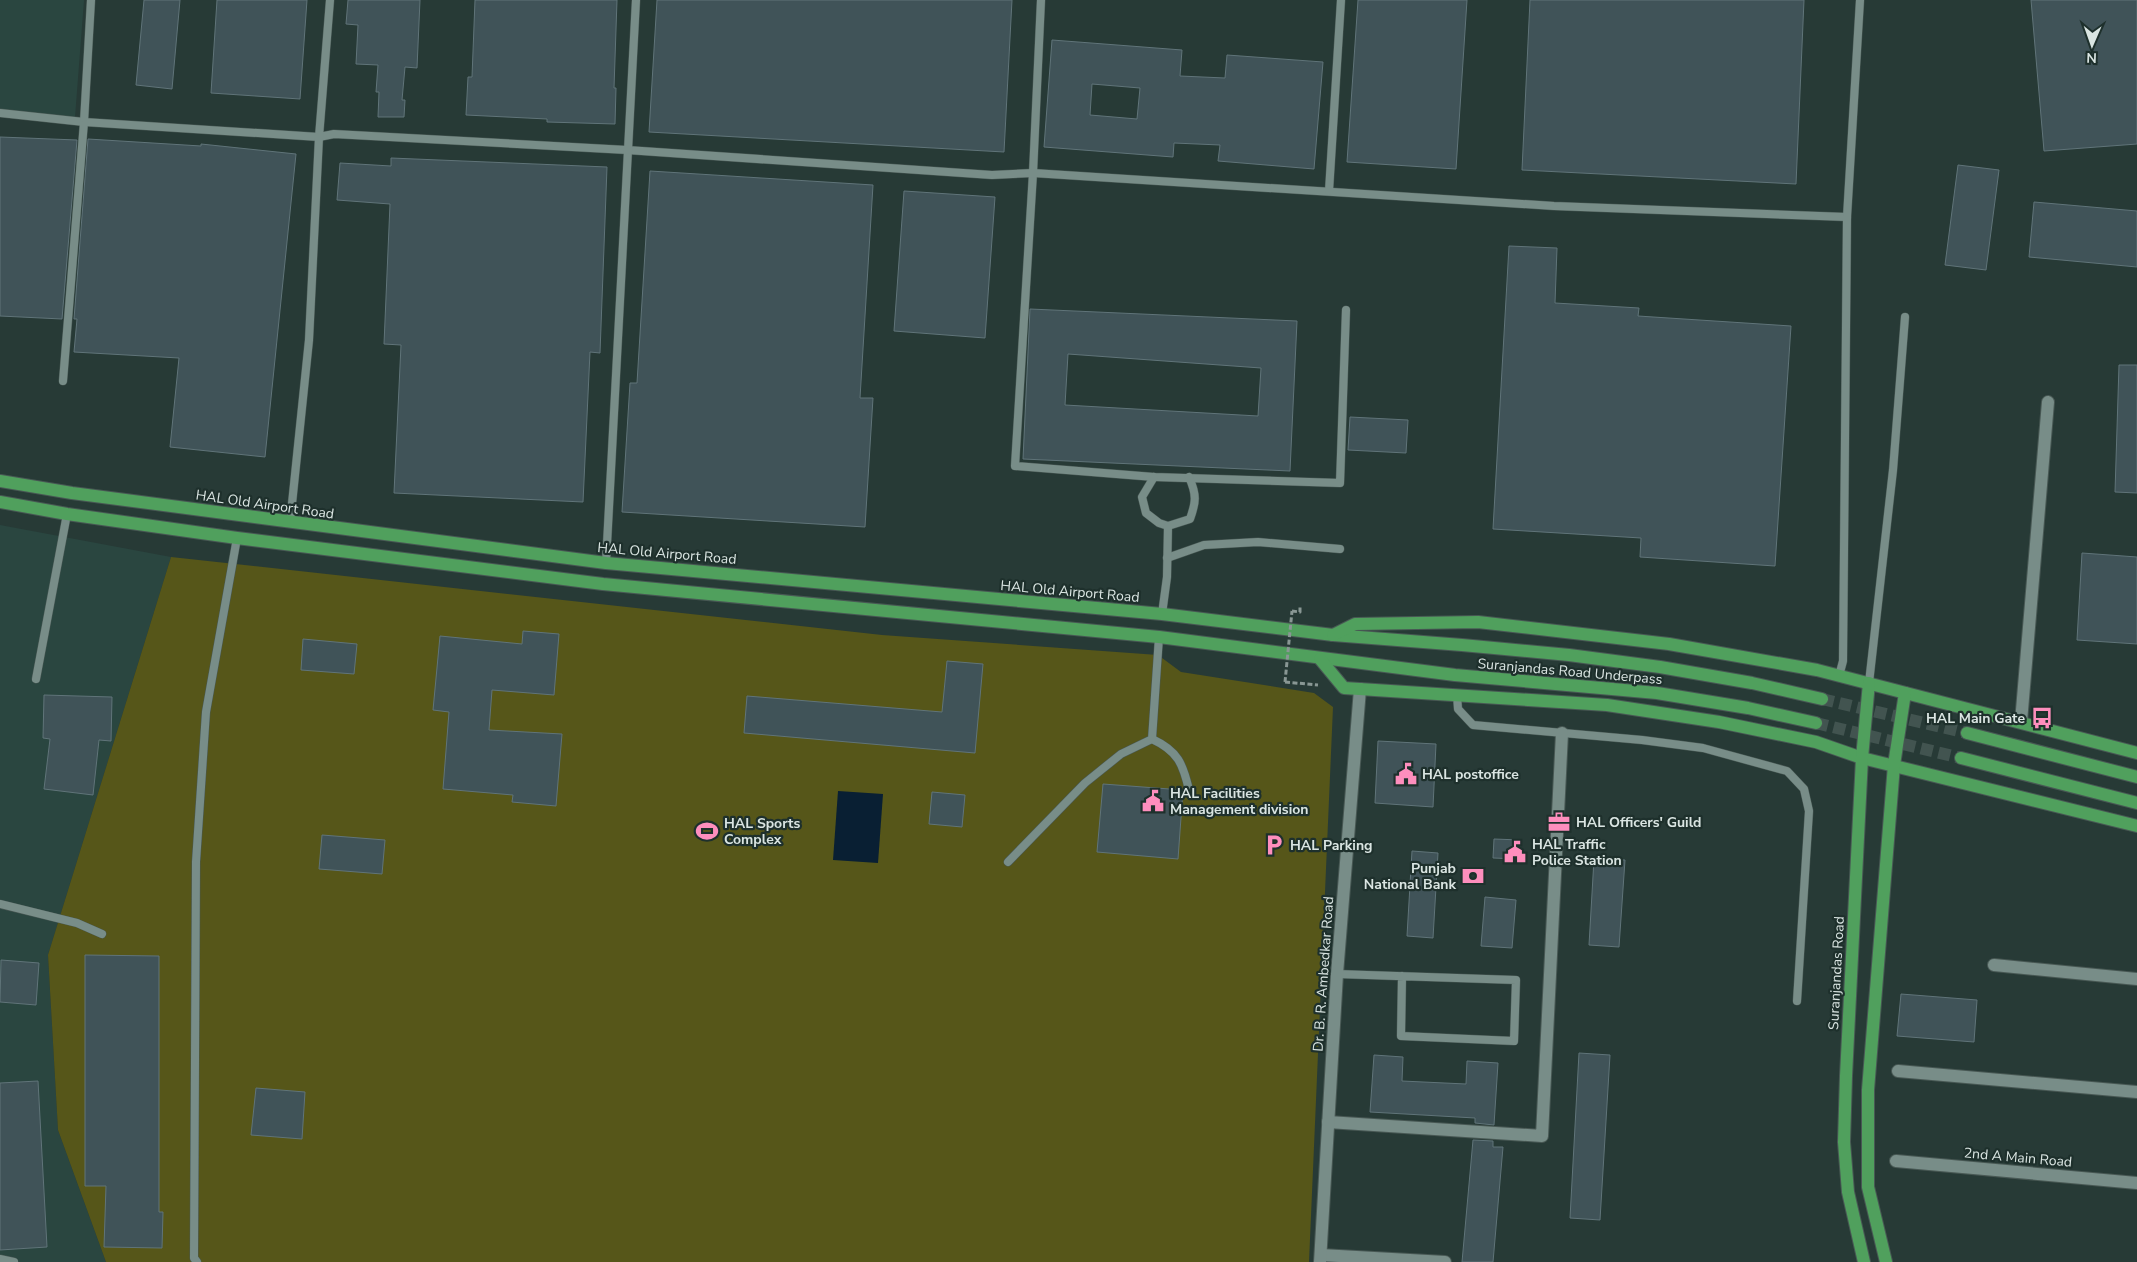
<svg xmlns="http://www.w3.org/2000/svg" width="2137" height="1262" font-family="'Nunito Sans',sans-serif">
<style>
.built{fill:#2a4640}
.green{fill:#565619}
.water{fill:#091f33}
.building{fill:#405358;stroke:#607479;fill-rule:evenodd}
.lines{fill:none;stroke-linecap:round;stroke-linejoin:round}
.primary-tunnel{stroke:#425450;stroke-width:12;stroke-dasharray:12 6;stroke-linecap:butt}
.service-casing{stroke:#485854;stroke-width:9}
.minor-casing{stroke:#485854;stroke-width:14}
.tertiary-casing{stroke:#485854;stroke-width:14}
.primary-casing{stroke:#485854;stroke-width:14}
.path{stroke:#899794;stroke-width:3;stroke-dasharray:5 2.5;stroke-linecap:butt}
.service{stroke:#788d88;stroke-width:8}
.minor{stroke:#788d88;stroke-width:12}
.tertiary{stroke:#788d88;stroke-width:12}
.primary{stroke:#50a05d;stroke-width:12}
.path-bridge{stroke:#899794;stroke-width:3;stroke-dasharray:5 2.5;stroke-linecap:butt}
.labels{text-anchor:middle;stroke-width:4.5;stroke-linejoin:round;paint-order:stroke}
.street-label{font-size:14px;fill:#dae5e2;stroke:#1e302c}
.poi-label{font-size:14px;font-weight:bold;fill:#dae5e2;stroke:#1e302c;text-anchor:start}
</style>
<rect width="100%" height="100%" fill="#273a36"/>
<g class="built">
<polygon points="0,0 84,0 75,117 0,115"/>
<polygon points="0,525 171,557 48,955 58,1130 106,1262 0,1262"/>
</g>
<polygon class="green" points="171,557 882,635 1158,655 1181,672 1314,693 1333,707 1309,1262 106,1262 58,1130 48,955"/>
<polygon class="water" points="838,791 883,794 878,863 833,860"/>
<g class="building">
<polygon points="144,0 180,0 172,89 136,85"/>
<polygon points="217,0 307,0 300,99 211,93"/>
<polygon points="348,0 420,0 417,68 405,67 402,100 405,100 404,117 378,117 379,92 376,92 378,65 356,64 358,25 346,24"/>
<polygon points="475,0 617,0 614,88 616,88 615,124 547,122 547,119 466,115 468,77 472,77"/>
<polygon points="657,0 1012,0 1004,152 649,132"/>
<polygon points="1358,0 1467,0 1456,169 1347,162"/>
<polygon points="1530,0 1804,0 1796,184 1522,170"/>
<polygon points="2031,0 2137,0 2137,144 2044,151"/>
<path d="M 1052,40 L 1182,50 L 1180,76 L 1225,78 L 1227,55 L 1323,62 L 1314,169 L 1218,161 L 1220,145 L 1174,143 L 1173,157 L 1044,147 ZM 1092,84 L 1140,88 L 1137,119 L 1090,115 Z"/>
<polygon points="0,137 77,140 62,319 0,316"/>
<polygon points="88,139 201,146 201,144 296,154 265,457 170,447 179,358 74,352 77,319 74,319"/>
<polygon points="391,158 607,167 600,353 590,352 583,502 394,493 401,345 384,344 390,204 337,200 340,163 391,166"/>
<polygon points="1958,165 1999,170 1986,270 1945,265"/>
<polygon points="650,171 873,185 860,398 873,398 865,527 622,512 630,383 637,383"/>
<polygon points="904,191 995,197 985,338 894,331"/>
<polygon points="2034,202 2137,211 2137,267 2029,257"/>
<polygon points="1509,246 1557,248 1555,303 1639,308 1638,316 1791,326 1775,566 1640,557 1641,538 1493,529"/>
<path d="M 1030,309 L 1297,321 L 1290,471 L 1023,459 ZM 1068,354 L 1261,368 L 1258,416 L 1065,405 Z"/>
<polygon points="2119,365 2137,365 2137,493 2115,492"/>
<polygon points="1350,417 1408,420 1406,453 1348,450"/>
<polygon points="2082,553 2137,557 2137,644 2077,640"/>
<polygon points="523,631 559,634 554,695 492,690 489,730 562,734 556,806 512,802 513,795 443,789 449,712 433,710 440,636 522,644"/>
<polygon points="303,639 357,644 354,674 301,670"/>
<polygon points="947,661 983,664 975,753 744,733 747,696 942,712"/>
<polygon points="44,695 112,697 111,741 99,740 93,795 44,789 50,739 43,738"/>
<polygon points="1378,741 1436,744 1433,807 1375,803"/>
<polygon points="1103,784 1183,790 1178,859 1097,852"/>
<polygon points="932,792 965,795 962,827 929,824"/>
<polygon points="322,835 385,840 382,874 319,869"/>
<polygon points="1494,839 1520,840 1519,859 1493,858"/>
<polygon points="1412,851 1438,853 1433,938 1407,936"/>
<polygon points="1594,859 1625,860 1619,947 1589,945"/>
<polygon points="1485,897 1516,900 1512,948 1481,946"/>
<polygon points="85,955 159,956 159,1212 163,1212 162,1248 104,1247 106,1186 85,1186"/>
<polygon points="1,960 39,963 36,1005 0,1002"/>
<polygon points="1901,994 1977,1000 1974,1042 1897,1036"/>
<polygon points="1579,1053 1610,1055 1600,1220 1570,1218"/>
<polygon points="1374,1055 1403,1057 1402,1081 1466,1084 1467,1061 1498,1063 1494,1125 1475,1123 1475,1118 1370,1112"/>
<polygon points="38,1081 47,1247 0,1250 0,1083"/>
<polygon points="256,1088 305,1092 302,1139 251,1135"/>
<polygon points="1473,1140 1493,1141 1493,1147 1503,1147 1493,1262 1462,1262"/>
</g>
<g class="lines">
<g class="primary-tunnel">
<polyline points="1822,699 1967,733"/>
<polyline points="1816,723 1961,758"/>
</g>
<g class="service-casing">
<g id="service">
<polyline points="1041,0 1033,173 1015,466 1154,477 1340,483 1346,310"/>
<polyline points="0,113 84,122 319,137 334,134 627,150 992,175 1033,173 1554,206 1847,217"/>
<polyline points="1329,191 1341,0"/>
<polyline points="63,381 84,122 91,0"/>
<polyline points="1154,477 1142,497 1146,513 1159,523 1168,526"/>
<polyline points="290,523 309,340 319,137 330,0"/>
<polyline points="1167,558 1204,545 1258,542 1340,549"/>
<polyline points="606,563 636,0"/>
<path d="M 1162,614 L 1167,577 L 1168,526 L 1190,519 C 1196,502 1197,495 1189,477"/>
<polyline points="1839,676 1843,661 1847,217 1860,0"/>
<polyline points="36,679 67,514"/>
<polyline points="1869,683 1893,470 1905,317"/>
<polyline points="1457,695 1458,709 1473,725 1642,740 1703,748 1787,771 1804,789 1809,811 1797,1001"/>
<path d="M 1152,739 C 1178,751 1183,764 1189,790"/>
<polyline points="1008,862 1085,783 1121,754 1152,739 1159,637"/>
<polyline points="0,904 77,923 102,934"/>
<polyline points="1337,974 1516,980 1514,1041 1401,1036 1402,976"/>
<polyline points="0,1259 14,1262"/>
<polyline points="197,1262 194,1258 196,862 206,712 237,538"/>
</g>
</g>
<g class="minor-casing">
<g id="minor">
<polyline points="2021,722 2048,402"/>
<polyline points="1994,965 2137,979"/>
<polyline points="1898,1071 2137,1092"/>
<polyline points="1328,1122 1542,1136 1562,733"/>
<polyline points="1896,1161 2137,1183"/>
<polyline points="1321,1255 1445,1262"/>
</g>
</g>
<g class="tertiary-casing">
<polyline id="tertiary" points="1320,1262 1337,974 1360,689"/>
</g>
<g class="primary-casing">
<g id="primary">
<polyline points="0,481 72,493 606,563 1162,614 1333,635 1462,645 1569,655 1660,667 1752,683 1822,699"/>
<polyline points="0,502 67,514 237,538 603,584 1159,637 1455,675 1657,693 1748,708 1816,723"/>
<polyline points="1333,635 1355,624 1478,622 1669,644 1817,670 2137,753"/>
<polyline points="1320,659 1344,688 1607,705 1719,722 1816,742 1862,758 2137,826"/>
<polyline points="1967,733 2137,777"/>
<polyline points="1961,758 2137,803"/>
<polyline points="1864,1262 1848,1192 1844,1142 1846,1076 1862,758 1869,683"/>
<polyline points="1886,1262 1868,1187 1868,1090 1894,765 1905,693"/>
</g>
</g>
<g class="path">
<polyline points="1292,611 1300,612 1300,605"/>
<polyline points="1285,682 1318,685"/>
</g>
<use href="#service" class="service"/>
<use href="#minor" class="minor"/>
<use href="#tertiary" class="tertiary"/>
<use href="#primary" class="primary"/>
<polyline class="path-bridge" points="1285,682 1292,611"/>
</g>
<defs>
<g id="bus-bare" transform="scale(1.725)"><path d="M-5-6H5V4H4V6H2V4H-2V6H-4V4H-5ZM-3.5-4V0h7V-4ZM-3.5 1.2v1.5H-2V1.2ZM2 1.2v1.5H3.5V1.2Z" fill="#fe8ebd" stroke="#1e302c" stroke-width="2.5" paint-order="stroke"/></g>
<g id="civic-bare" transform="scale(1.725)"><path d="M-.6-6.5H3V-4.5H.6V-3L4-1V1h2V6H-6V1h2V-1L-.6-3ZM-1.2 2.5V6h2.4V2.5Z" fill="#fe8ebd" stroke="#1e302c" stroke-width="2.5" paint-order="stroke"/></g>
<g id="office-bare" transform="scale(1.725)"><path d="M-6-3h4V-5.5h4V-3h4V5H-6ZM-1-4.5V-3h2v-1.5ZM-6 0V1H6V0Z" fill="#fe8ebd" stroke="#1e302c" stroke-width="2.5" paint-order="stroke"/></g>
<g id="stadium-bare" transform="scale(1.725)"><path d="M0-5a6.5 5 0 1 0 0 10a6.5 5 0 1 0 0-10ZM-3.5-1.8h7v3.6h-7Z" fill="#fe8ebd" stroke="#1e302c" stroke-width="2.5" paint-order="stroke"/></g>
<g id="parking-bare" transform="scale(1.725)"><path d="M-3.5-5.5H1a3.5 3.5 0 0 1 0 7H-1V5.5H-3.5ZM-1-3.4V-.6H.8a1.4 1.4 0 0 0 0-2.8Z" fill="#fe8ebd" stroke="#1e302c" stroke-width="2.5" paint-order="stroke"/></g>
<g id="bank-bare" transform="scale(1.725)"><path d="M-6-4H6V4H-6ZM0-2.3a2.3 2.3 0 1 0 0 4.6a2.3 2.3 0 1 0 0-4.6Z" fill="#fe8ebd" stroke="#1e302c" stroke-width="2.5" paint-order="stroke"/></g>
</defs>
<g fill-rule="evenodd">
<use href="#bus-bare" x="2042" y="718"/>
<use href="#civic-bare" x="1406" y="774"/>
<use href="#civic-bare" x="1153" y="801"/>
<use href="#office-bare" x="1559" y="822"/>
<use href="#stadium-bare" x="707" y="831"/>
<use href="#parking-bare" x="1274" y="845"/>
<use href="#civic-bare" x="1515" y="852"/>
<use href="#bank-bare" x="1473" y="876"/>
</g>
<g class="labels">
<g class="street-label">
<text transform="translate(265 504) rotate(8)" y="5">HAL Old Airport Road</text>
<text transform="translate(667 553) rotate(5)" y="5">HAL Old Airport Road</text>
<text transform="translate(1070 591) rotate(5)" y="5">HAL Old Airport Road</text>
<text transform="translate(1570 671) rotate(5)" y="5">Suranjandas Road Underpass</text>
<text transform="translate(1836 973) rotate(-87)" y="5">Suranjandas Road</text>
<text transform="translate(1323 974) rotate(-86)" y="5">Dr. B. R. Ambedkar Road</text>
<text transform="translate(2018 1157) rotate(5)" y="5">2nd A Main Road</text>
</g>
<g class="poi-label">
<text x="2025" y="723" text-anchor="end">HAL Main Gate</text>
<text x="1422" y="779">HAL postoffice</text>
<text x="1170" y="798">HAL Facilities<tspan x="1170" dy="16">Management division</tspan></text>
<text x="1576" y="827">HAL Officers' Guild</text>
<text x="724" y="828">HAL Sports<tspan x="724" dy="16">Complex</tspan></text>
<text x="1532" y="849">HAL Traffic<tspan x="1532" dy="16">Police Station</tspan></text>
<text x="1290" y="850">HAL Parking</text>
<text x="1456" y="873" text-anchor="end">Punjab<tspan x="1456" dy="16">National Bank</tspan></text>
</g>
</g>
<g transform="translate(2092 45) rotate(182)" stroke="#1e302c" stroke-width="4" paint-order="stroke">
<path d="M0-4L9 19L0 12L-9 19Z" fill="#dae5e2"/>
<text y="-8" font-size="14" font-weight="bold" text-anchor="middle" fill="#dae5e2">N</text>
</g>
</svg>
